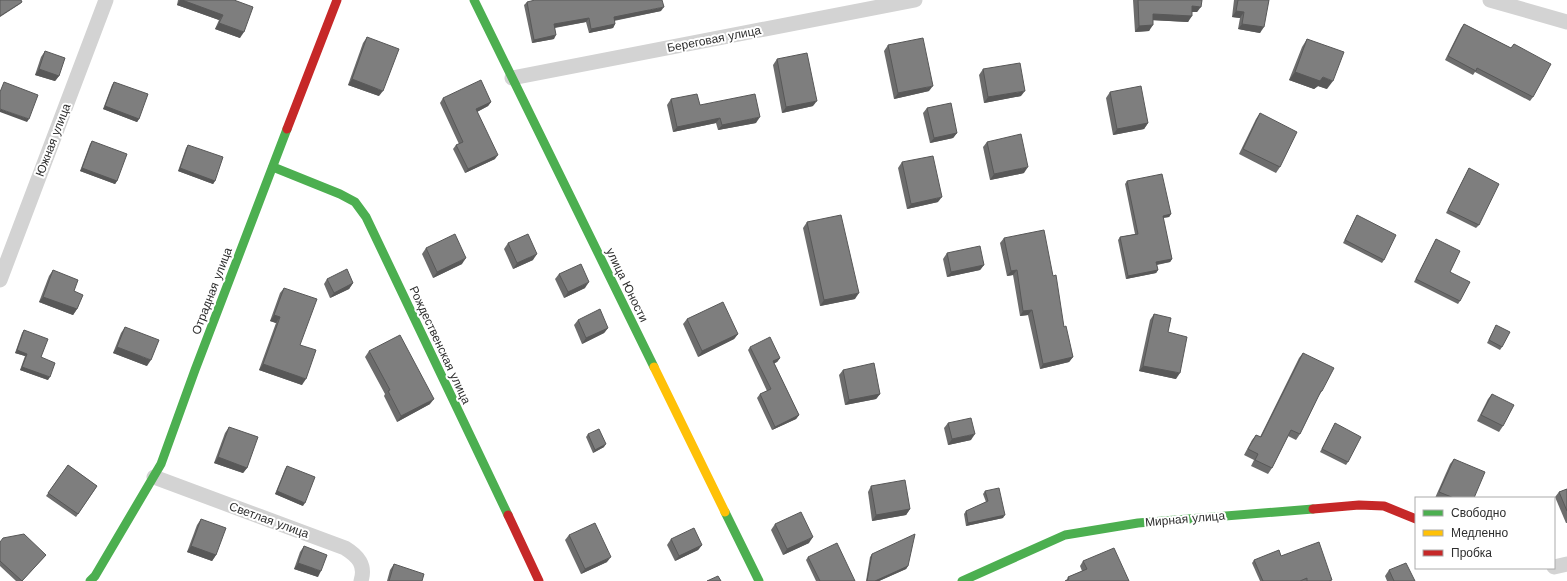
<svg xmlns="http://www.w3.org/2000/svg" width="1567" height="581" font-family="'Work Sans',sans-serif">
<style>
.lines{fill:none;stroke-linecap:round;stroke-linejoin:round}
.street{stroke:#d3d3d3;stroke-width:15}
.fast{stroke:#4caf50;stroke-width:9}
.slow{stroke:#ffc107;stroke-width:9}
.jam{stroke:#c62828;stroke-width:9}
.wall{fill:#6c6c6c}
.shaded-wall{fill:#585858}
.building{fill:#7e7e7e;stroke:#585858}
.labels{text-anchor:middle;stroke-width:4;stroke-linejoin:round;paint-order:stroke}
.street-label{font-size:12px;fill:#2e2e2e;stroke:#fff}
</style>
<rect width="100%" height="100%" fill="#fff"/>
<g class="lines">
<g class="street">
<polyline points="1490,0 1567,22"/>
<polyline points="512,78 915,0"/>
<polyline points="0,280 106,0"/>
<path d="M 154,477 L 345,548 C 358,556 366,565 361,581"/>
<polyline points="1554,567 1567,564"/>
</g>
<g class="fast">
<polyline points="474,0 654,367"/>
<polyline points="273,167 340,194 355,202 366,217 508,515"/>
<polyline points="725,512 759,581"/>
<polyline points="90,581 95,576 161,464 195,370 287,129"/>
<polyline points="962,581 1065,535 1138,523 1313,509"/>
</g>
<polyline class="slow" points="654,367 725,512"/>
<g class="jam">
<polyline points="287,129 337,0"/>
<polyline points="1313,509 1359,505 1384,506 1416,519"/>
<polyline points="508,515 539,581"/>
</g>
</g>
<g class="wall">
<polygon points="178,0 234,0 240,38 215,29 219,20 177,5"/>
<polygon points="1133,0 1202,0 1197,12 1192,12 1188,22 1153,20 1149,31 1135,32"/>
<polygon points="1234,0 1269,0 1260,33 1238,29 1240,18 1232,17"/>
<polygon points="527,2 661,11 614,21 615,24 613,28 589,33 586,22 555,28 554,39 532,43 524,5"/>
<polygon points="1464,24 1511,48 1514,44 1533,97 1530,101 1475,72 1473,75 1445,60 1461,28"/>
<polygon points="367,37 379,96 348,85 363,43"/>
<polygon points="1307,39 1327,89 1318,86 1314,89 1289,80 1302,47"/>
<polygon points="888,45 929,91 894,99 884,51"/>
<polygon points="45,51 59,76 55,81 35,75 41,57"/>
<polygon points="777,59 813,106 782,113 773,65"/>
<polygon points="983,69 1021,96 984,103 979,75"/>
<polygon points="114,82 139,119 137,122 103,109 112,85"/>
<polygon points="1110,92 1148,123 1144,129 1113,135 1106,98"/>
<polygon points="443,98 491,102 488,106 477,112 495,159 465,173 453,149 456,145 459,144 440,103"/>
<polygon points="671,99 700,105 756,123 718,130 716,123 673,132 667,105"/>
<polygon points="927,108 957,133 953,138 930,143 923,113"/>
<polygon points="1260,113 1280,167 1276,173 1239,154 1256,119"/>
<polygon points="92,141 117,181 115,184 80,171 90,144"/>
<polygon points="987,142 1024,173 990,180 983,147"/>
<polygon points="188,145 215,181 213,184 178,171 186,148"/>
<polygon points="902,162 938,202 907,209 898,168"/>
<polygon points="1469,168 1479,225 1476,228 1446,213"/>
<polygon points="1127,181 1171,214 1169,217 1163,218 1172,259 1170,262 1157,265 1158,270 1156,273 1126,279 1118,240 1120,237 1135,234 1125,184"/>
<polygon points="1357,215 1384,260 1382,263 1343,243"/>
<polygon points="807,222 855,299 820,306 803,228"/>
<polygon points="1004,238 1064,327 1073,357 1069,362 1040,369 1028,315 1020,316 1013,275 1007,276 1000,243"/>
<polygon points="1436,239 1450,272 1460,301 1458,304 1414,282"/>
<polygon points="508,243 533,260 513,269 504,249"/>
<polygon points="426,248 462,264 433,278 422,254"/>
<polygon points="947,253 984,265 980,270 947,277 943,259"/>
<polygon points="53,270 74,291 77,309 73,315 39,302 49,276"/>
<polygon points="559,274 585,288 564,298 555,279"/>
<polygon points="327,279 353,283 349,289 330,298 324,284"/>
<polygon points="284,288 302,385 259,370 276,323 270,321 280,293"/>
<polygon points="1154,314 1168,332 1176,379 1139,371 1150,320"/>
<polygon points="687,319 738,334 734,339 698,357 683,324"/>
<polygon points="578,320 608,328 604,333 582,344 574,325"/>
<polygon points="1496,325 1502,347 1500,350 1487,343"/>
<polygon points="125,327 147,366 113,353 121,333"/>
<polygon points="24,330 41,357 48,380 20,370 25,356 15,353 22,333"/>
<polygon points="750,347 780,358 777,362 774,363 799,415 796,419 772,430 757,398 760,394 767,391 748,350"/>
<polygon points="369,351 430,404 397,422 384,396 385,394 365,357"/>
<polygon points="1303,353 1322,391 1318,397 1300,434 1296,440 1288,436 1272,468 1268,474 1251,466 1254,460 1244,455 1252,440 1256,435 1260,437 1299,358"/>
<polygon points="843,370 880,394 876,399 845,405 839,375"/>
<polygon points="1492,394 1503,426 1499,432 1477,421 1488,399"/>
<polygon points="948,423 971,440 948,445 944,428"/>
<polygon points="1335,423 1348,462 1346,465 1320,452"/>
<polygon points="229,427 247,468 243,473 214,463 225,433"/>
<polygon points="588,434 604,447 593,453 586,437"/>
<polygon points="1454,459 1474,498 1435,498 1450,464"/>
<polygon points="68,465 97,486 76,517 46,496"/>
<polygon points="287,466 303,506 275,494 285,469"/>
<polygon points="871,486 910,509 906,515 872,521 868,492"/>
<polygon points="1567,489 1567,523 1566,523 1555,497 1559,492"/>
<polygon points="985,491 1003,518 966,526 964,514 966,511 986,502 983,494"/>
<polygon points="201,519 216,555 212,561 187,552 197,525"/>
<polygon points="775,524 809,543 783,555 771,530"/>
<polygon points="569,535 607,562 581,574 565,540"/>
<polygon points="671,539 702,545 698,550 675,561 667,545"/>
<polygon points="0,542 46,555 22,581 16,581 0,566"/>
<polygon points="304,546 318,577 294,569 300,552"/>
<polygon points="872,554 908,566 906,569 879,581 866,581 870,557"/>
<polygon points="1281,556 1331,581 1260,581 1252,563 1254,560"/>
<polygon points="808,557 855,581 816,581 806,560"/>
<polygon points="1083,561 1129,581 1066,581 1068,577 1082,571 1080,566"/>
<polygon points="394,564 422,581 387,581 390,570"/>
<polygon points="1389,570 1415,581 1387,581 1385,576"/>
</g>
<g class="shaded-wall">
<polygon points="180,0 182,0 223,15 219,20 177,5"/>
<polygon points="22,2 20,4 0,17 0,16"/>
<polygon points="1192,6 1201,7 1197,12 1188,12"/>
<polygon points="664,7 661,11 611,21 614,17"/>
<polygon points="1236,11 1244,12 1240,18 1232,17"/>
<polygon points="1153,14 1192,16 1188,22 1149,20"/>
<polygon points="589,18 586,22 552,28 554,24"/>
<polygon points="219,23 244,32 240,38 215,29"/>
<polygon points="615,24 613,28 589,33 591,29"/>
<polygon points="1242,24 1264,27 1260,33 1238,29"/>
<polygon points="1153,25 1149,31 1135,32 1139,26"/>
<polygon points="556,35 554,39 532,43 534,40"/>
<polygon points="39,69 59,76 55,81 35,75"/>
<polygon points="1295,72 1323,77 1333,81 1327,89 1318,86 1314,89 1289,80"/>
<polygon points="352,79 383,91 379,96 348,85"/>
<polygon points="933,86 929,91 894,99 898,93"/>
<polygon points="1025,91 1021,96 984,103 988,97"/>
<polygon points="817,101 813,106 782,113 786,107"/>
<polygon points="491,102 488,106 473,114 476,109"/>
<polygon points="105,106 139,119 137,122 103,109"/>
<polygon points="0,109 29,119 27,122 0,112"/>
<polygon points="760,117 756,123 718,130 722,125"/>
<polygon points="720,118 716,123 673,132 677,127"/>
<polygon points="1148,123 1144,129 1113,135 1117,129"/>
<polygon points="957,133 953,138 930,143 934,138"/>
<polygon points="498,155 495,159 465,173 468,169"/>
<polygon points="1028,167 1024,173 990,180 994,174"/>
<polygon points="82,168 117,181 115,184 80,171"/>
<polygon points="180,168 215,181 213,184 178,171"/>
<polygon points="942,197 938,202 907,209 911,204"/>
<polygon points="1171,214 1169,217 1161,218 1163,216"/>
<polygon points="537,254 533,260 513,269 517,263"/>
<polygon points="466,258 462,264 433,278 437,272"/>
<polygon points="1172,259 1170,262 1154,265 1156,262"/>
<polygon points="984,265 980,270 947,277 951,272"/>
<polygon points="1017,270 1013,275 1007,276 1011,271"/>
<polygon points="1158,270 1156,273 1126,279 1128,276"/>
<polygon points="589,282 585,288 564,298 568,292"/>
<polygon points="353,283 349,289 330,298 334,293"/>
<polygon points="859,293 855,299 820,306 824,300"/>
<polygon points="43,297 77,309 73,315 39,302"/>
<polygon points="1032,310 1028,315 1020,316 1023,311"/>
<polygon points="274,315 280,317 276,323 270,321"/>
<polygon points="608,328 604,333 582,344 586,338"/>
<polygon points="738,334 734,339 698,357 702,351"/>
<polygon points="117,347 151,360 147,366 113,353"/>
<polygon points="17,350 27,354 25,356 15,353"/>
<polygon points="1073,357 1069,362 1040,369 1043,364"/>
<polygon points="780,358 777,362 771,365 773,361"/>
<polygon points="263,364 306,379 302,385 259,370"/>
<polygon points="1143,366 1180,373 1176,379 1139,371"/>
<polygon points="22,367 50,377 48,380 20,370"/>
<polygon points="880,394 876,399 845,405 849,400"/>
<polygon points="434,399 430,404 397,422 401,416"/>
<polygon points="799,415 796,419 772,430 775,427"/>
<polygon points="975,434 971,440 948,445 952,439"/>
<polygon points="606,444 604,447 593,453 595,450"/>
<polygon points="218,457 247,468 243,473 214,463"/>
<polygon points="277,491 305,503 303,506 275,494"/>
<polygon points="910,509 906,515 872,521 876,515"/>
<polygon points="1005,515 1003,518 966,526 968,523"/>
<polygon points="813,537 809,543 783,555 787,549"/>
<polygon points="702,545 698,550 675,561 679,556"/>
<polygon points="191,546 216,555 212,561 187,552"/>
<polygon points="611,557 607,562 581,574 585,569"/>
<polygon points="298,563 321,571 318,577 294,569"/>
<polygon points="908,566 906,569 879,581 875,581"/>
</g>
<g class="building">
<polygon points="0,0 21,0 22,2 0,16"/>
<polygon points="182,0 234,0 253,7 244,32 219,23 223,15"/>
<polygon points="535,0 662,0 664,7 614,17 615,24 591,29 589,18 554,24 556,35 534,40 527,2"/>
<polygon points="1138,0 1202,0 1201,7 1192,6 1192,16 1153,14 1153,25 1139,26"/>
<polygon points="1238,0 1269,0 1264,27 1242,24 1244,12 1236,11"/>
<polygon points="1464,24 1511,48 1514,44 1551,64 1533,97 1477,68 1476,71 1448,56"/>
<polygon points="367,37 399,49 383,91 352,79"/>
<polygon points="923,38 933,86 898,93 888,45"/>
<polygon points="1307,39 1344,52 1333,81 1323,77 1320,81 1295,72"/>
<polygon points="45,51 65,58 59,76 39,69"/>
<polygon points="807,53 817,101 786,107 777,59"/>
<polygon points="1020,63 1025,91 988,97 983,69"/>
<polygon points="481,80 491,102 476,109 498,155 468,169 456,145 463,142 443,98"/>
<polygon points="4,82 38,95 29,119 0,109 0,92"/>
<polygon points="114,82 148,94 139,119 105,106"/>
<polygon points="1141,86 1148,123 1117,129 1110,92"/>
<polygon points="697,94 700,105 755,94 760,117 722,125 720,118 677,127 671,99"/>
<polygon points="951,103 957,133 934,138 927,108"/>
<polygon points="1260,113 1297,132 1280,167 1243,149"/>
<polygon points="1021,134 1028,167 994,174 987,142"/>
<polygon points="92,141 127,154 117,181 82,168"/>
<polygon points="188,145 223,157 215,181 180,168"/>
<polygon points="933,156 942,197 911,204 902,162"/>
<polygon points="1469,168 1499,184 1479,225 1448,210"/>
<polygon points="1162,174 1171,214 1163,216 1172,259 1156,262 1158,270 1128,276 1120,237 1138,234 1127,181"/>
<polygon points="841,215 859,293 824,300 807,222"/>
<polygon points="1357,215 1396,235 1384,260 1345,240"/>
<polygon points="1044,230 1053,276 1056,275 1064,327 1066,326 1073,357 1043,364 1032,310 1023,311 1017,270 1011,271 1004,238"/>
<polygon points="455,234 466,258 437,272 426,248"/>
<polygon points="528,234 537,254 517,263 508,243"/>
<polygon points="1436,239 1460,251 1450,272 1470,282 1460,301 1416,279"/>
<polygon points="980,246 984,265 951,272 947,253"/>
<polygon points="581,264 589,282 568,292 559,274"/>
<polygon points="347,269 353,283 334,293 327,279"/>
<polygon points="53,270 78,280 74,291 83,295 77,309 43,297"/>
<polygon points="284,288 317,299 300,345 316,350 306,379 263,364 280,317 274,315"/>
<polygon points="723,302 738,334 702,351 687,319"/>
<polygon points="600,309 608,328 586,338 578,320"/>
<polygon points="1154,314 1171,318 1168,332 1187,337 1180,373 1143,366"/>
<polygon points="1496,325 1510,332 1502,347 1489,340"/>
<polygon points="125,327 159,340 151,360 117,347"/>
<polygon points="24,330 48,339 41,357 55,363 50,377 22,367 27,354 17,350"/>
<polygon points="400,335 434,399 401,416 388,391 390,390 369,351"/>
<polygon points="770,337 780,358 773,361 799,415 775,427 760,394 771,389 750,347"/>
<polygon points="1303,353 1334,368 1322,391 1321,391 1300,434 1291,430 1272,468 1255,460 1258,454 1248,449 1256,435 1261,437"/>
<polygon points="874,363 880,394 849,400 843,370"/>
<polygon points="1492,394 1514,405 1503,426 1481,415"/>
<polygon points="971,418 975,434 952,439 948,423"/>
<polygon points="1335,423 1361,437 1348,462 1322,449"/>
<polygon points="229,427 258,437 247,468 218,457"/>
<polygon points="599,429 606,444 595,450 588,434"/>
<polygon points="1454,459 1485,472 1474,498 1454,498 1439,492"/>
<polygon points="68,465 97,486 78,514 48,493"/>
<polygon points="287,466 315,477 305,503 277,491"/>
<polygon points="905,480 910,509 876,515 871,486"/>
<polygon points="999,488 1005,515 968,523 966,511 988,501 985,491"/>
<polygon points="1567,489 1567,511 1559,492"/>
<polygon points="801,512 813,537 787,549 775,524"/>
<polygon points="201,519 226,528 216,555 191,546"/>
<polygon points="595,523 611,557 585,569 569,535"/>
<polygon points="694,528 702,545 679,556 671,539"/>
<polygon points="24,534 46,555 22,581 0,561 0,542 3,538"/>
<polygon points="915,534 908,566 875,581 867,581 872,554"/>
<polygon points="1319,542 1332,580 1329,581 1307,581 1307,578 1300,581 1263,581 1254,560 1279,550 1281,556"/>
<polygon points="837,543 855,581 820,581 808,557"/>
<polygon points="304,546 327,555 321,571 298,563"/>
<polygon points="1114,548 1129,581 1065,581 1069,579 1068,577 1087,569 1083,561"/>
<polygon points="1406,563 1415,581 1394,581 1389,570"/>
<polygon points="394,564 424,574 422,581 389,581"/>
<polygon points="718,576 721,581 707,581"/>
</g>
<g class="labels">
<g class="street-label">
<text transform="translate(714 39) rotate(-11)" y="4">Береговая улица</text>
<text transform="translate(53 140) rotate(-69)" y="4">Южная улица</text>
<text transform="translate(627 285) rotate(64)" y="4">улица Юности</text>
<text transform="translate(212 291) rotate(-69)" y="4">Отрадная улица</text>
<text transform="translate(440 345) rotate(65)" y="4">Рождественская улица</text>
<text transform="translate(1185 519) rotate(-5)" y="4">Мирная улица</text>
<text transform="translate(269 520) rotate(20)" y="4">Светлая улица</text>
</g>
</g>
<rect x="1415" y="497" width="140" height="72" fill="#ffffff" stroke="#ababab"/>
<rect x="1423" y="510" width="20" height="6" fill="#4caf50" stroke="#ababab"/>
<text x="1451" y="517" font-size="12" fill="#2e2e2e">Свободно</text>
<rect x="1423" y="530" width="20" height="6" fill="#ffc107" stroke="#ababab"/>
<text x="1451" y="537" font-size="12" fill="#2e2e2e">Медленно</text>
<rect x="1423" y="550" width="20" height="6" fill="#c62828" stroke="#ababab"/>
<text x="1451" y="557" font-size="12" fill="#2e2e2e">Пробка</text>
</svg>
